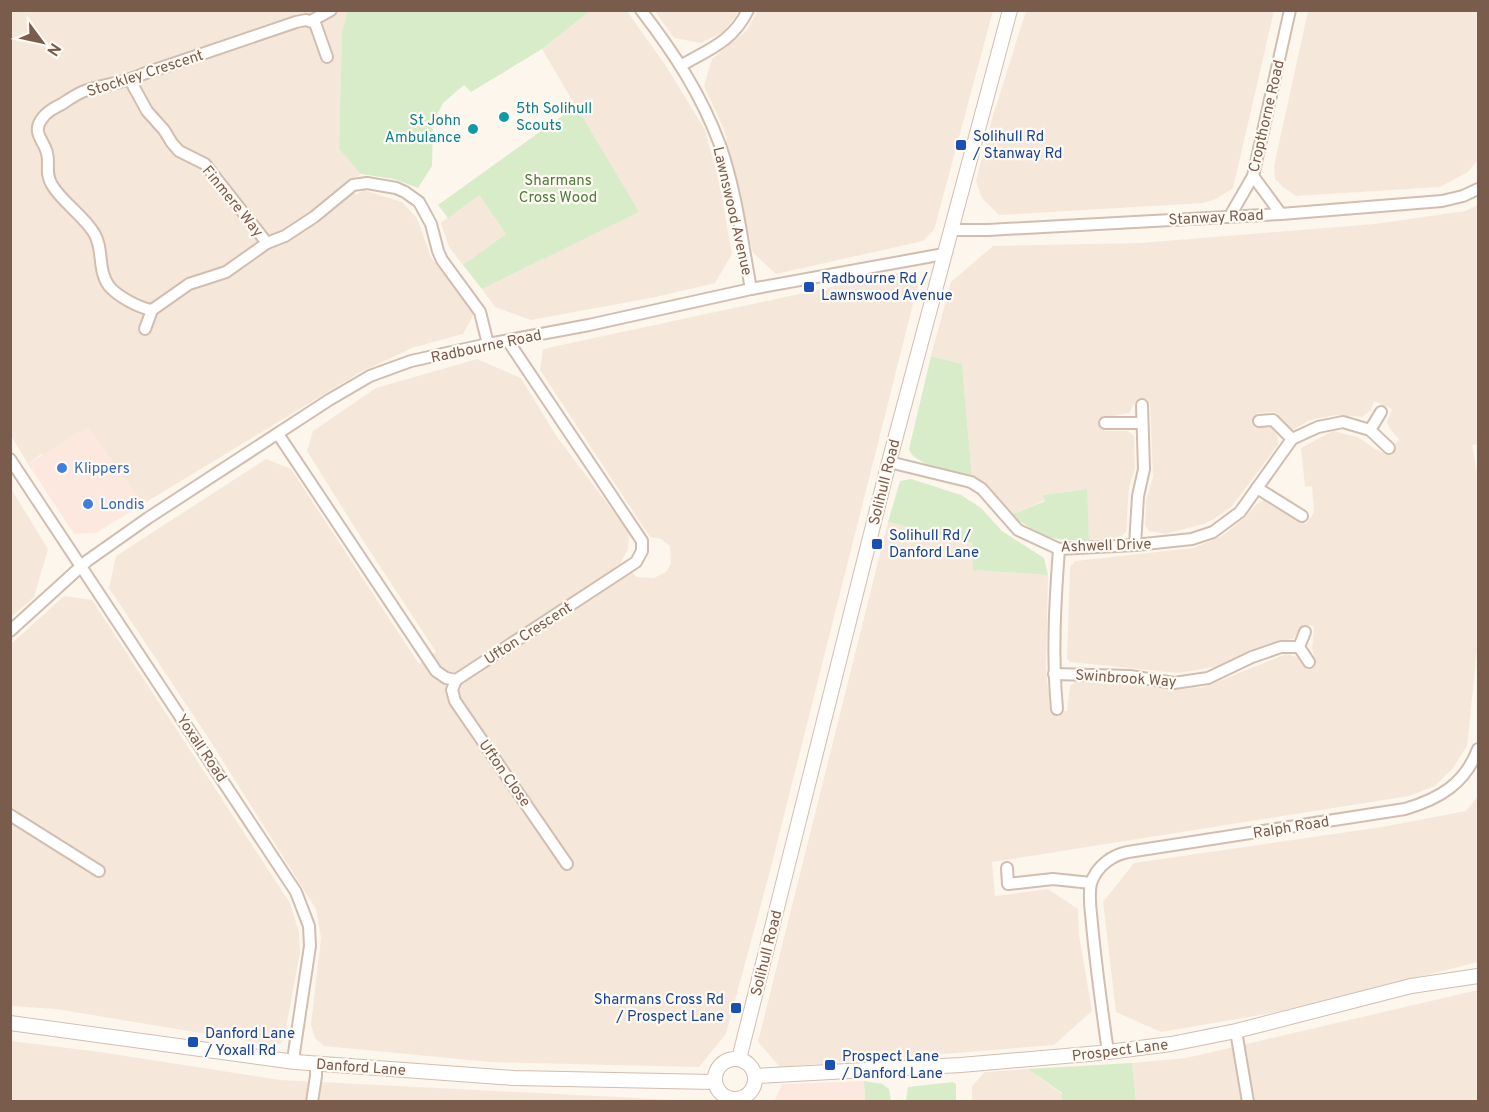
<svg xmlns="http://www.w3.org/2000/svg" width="1489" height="1112" font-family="Overpass,sans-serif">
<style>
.residential{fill:#f5e8da}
.commercial{fill:#fde8e0}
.green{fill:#d8ecc9}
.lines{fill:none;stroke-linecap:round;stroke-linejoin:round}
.minor-casing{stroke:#d1beb0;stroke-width:14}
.tertiary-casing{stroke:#d1beb0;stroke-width:16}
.minor{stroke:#fff;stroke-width:10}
.tertiary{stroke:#fff;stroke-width:14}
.culture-dot{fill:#0f9aa8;stroke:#fffaf3;stroke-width:2}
.transit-dot{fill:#1a4fb4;stroke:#fffaf3;stroke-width:2}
.shop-dot{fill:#3f7fe0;stroke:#fffaf3;stroke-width:2}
.labels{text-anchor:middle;stroke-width:4.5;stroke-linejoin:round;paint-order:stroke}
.street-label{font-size:15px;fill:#7a5c4d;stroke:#fffaf3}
.culture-label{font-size:15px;fill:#0d838f;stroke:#fffaf3;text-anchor:start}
.transit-label{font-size:15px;fill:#164399;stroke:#fffaf3;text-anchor:start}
.park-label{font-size:15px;fill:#537a41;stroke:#fffaf3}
.shop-label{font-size:15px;fill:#366cbe;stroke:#fffaf3;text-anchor:start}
</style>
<rect width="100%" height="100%" fill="#fdf6ec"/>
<g class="residential">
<polygon points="758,10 993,11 934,230 923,241 776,274 753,253 724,129 704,86 712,59 747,30"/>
<polygon points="10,11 348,11 342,32 339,149 361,174 347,184 356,195 363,190 402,202 417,218 431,257 474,314 463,334 412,348 359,373 143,504 125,483 41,454 28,464 10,434"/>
<polygon points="590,11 627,11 666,66 705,130 719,181 732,254 715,283 656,297 531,320 495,307 482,289 638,212 542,49"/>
<polygon points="655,11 738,11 737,14 723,32 701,43 674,38"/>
<polygon points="1026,11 1274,11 1233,188 1216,199 1203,203 999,215 982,198 976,181 992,119"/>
<polygon points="1308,11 1478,11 1478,159 1468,172 1440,187 1296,196 1283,187 1275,179 1274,166"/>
<polygon points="478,194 506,234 463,265 449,247 441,223"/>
<polygon points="1478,205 1478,444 1472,445 1478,479 1478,640 1467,746 1453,768 1435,786 1409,796 992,862 995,896 1048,889 1078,909 1079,935 1092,1011 1054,1045 780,1067 758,1042 888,522 973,544 973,570 1048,575 1046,667 1050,711 1067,711 1070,686 1077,680 1127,680 1180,689 1204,687 1286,654 1297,657 1303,666 1311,668 1316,664 1312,648 1314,627 1311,625 1299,631 1293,639 1270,643 1220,666 1178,673 1070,662 1067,659 1070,567 1075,561 1193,548 1222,536 1243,519 1258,503 1265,500 1306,524 1314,512 1312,486 1305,487 1301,448 1333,431 1358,437 1375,449 1386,454 1399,439 1390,429 1387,422 1392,409 1374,401 1370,411 1362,417 1336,415 1310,420 1289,432 1276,412 1257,413 1256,427 1272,427 1278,438 1278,445 1231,507 1214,519 1204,524 1165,534 1149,531 1145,525 1146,500 1153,477 1150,403 1134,404 1129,413 1103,418 1104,431 1128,431 1134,436 1135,469 1129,487 1126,532 1119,538 1089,540 1086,489 1044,495 1045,500 1011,515 997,498 972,478 962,364 931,356 951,282 993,246 1140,243 1375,224 1465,211"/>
<polygon points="901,272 914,274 918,284 770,871 726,1034 699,1067 490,1062 324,1046 315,1038 311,1025 321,938 316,909 209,739 109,588 116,556 266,459 291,469 419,664 436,652 362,539 307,451 313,431 376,388 477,359 521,378 557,437 629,532 628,549 621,562 637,577 654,578 666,572 671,564 670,546 661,539 650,537 540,370 543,349"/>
<polygon points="10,487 48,549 34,597 11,617"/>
<polygon points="64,596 92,600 290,903 299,932 300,952 284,1039 280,1044 273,1045 56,1009 11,1006 10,645"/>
<polygon points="1478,796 1478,962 1278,1012 1161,1032 1116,1012 1103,902 1134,863 1382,827 1466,811"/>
<polygon points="1478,990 1478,1101 1136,1101 1132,1063 1186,1058"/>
<polygon points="11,1041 100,1052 280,1080 695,1101 11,1102"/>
<polygon points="1028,1069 1062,1094 1062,1101 972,1102 972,1086 985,1072"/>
</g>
<g class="commercial">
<polygon points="88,427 143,504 96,533 74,534 28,464"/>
<polygon points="864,1081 865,1101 774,1102 782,1084"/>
</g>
<g class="green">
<polygon points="348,10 590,10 590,11 542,49 471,92 464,85 443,103 433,123 432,166 418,188 394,179 361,174 339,149 342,32"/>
<polygon points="576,106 639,212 482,289 463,265 506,234 479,195 448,218 438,205"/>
<path d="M 931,356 L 962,364 L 972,478 C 956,473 913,465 909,449 Z"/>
<polygon points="911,479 961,495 981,508 1002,531 1044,558 1048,575 973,570 972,543 888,522 900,481"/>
<path d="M 1087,489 L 1089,540 C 1050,542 1042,536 1011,515 L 1045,501 L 1043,495 Z"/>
<polygon points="1132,1063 1136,1101 1062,1101 1062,1093 1028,1069"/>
<polygon points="864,1081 882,1084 889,1089 891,1101 865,1101"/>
<polygon points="953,1082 956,1084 956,1101 906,1101 908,1087"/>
</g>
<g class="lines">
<g class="minor-casing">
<g id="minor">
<path d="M 641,10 C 674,53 701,94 720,145 C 736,190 742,241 751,289"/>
<polyline points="311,21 331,10"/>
<path d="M 327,57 L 315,23 L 306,20 L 296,22 L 143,74 C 123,84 101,84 82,92 C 75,95 68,100 62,104 C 54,108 46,112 41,120 C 33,132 42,139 46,150 C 51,162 44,172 52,185 C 62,202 83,215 94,233 C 104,249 97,270 109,286 C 117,296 139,308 152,310 L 189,284 L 226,272 L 267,243 L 285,236 L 314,217 L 353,185 L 367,183 L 396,188 L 405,192 L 419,202 L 431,224 L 438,251 L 442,260 L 480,312 L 488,344"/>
<path d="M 682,65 C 710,49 733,41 748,10"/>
<polyline points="130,80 147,111 164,130 172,143 179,151 205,164 267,243"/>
<polyline points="1253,176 1281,214"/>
<polyline points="1230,216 1253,176 1290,10"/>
<polyline points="951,230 988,230 1281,214 1442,201 1463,196 1478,189"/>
<polyline points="145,329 152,310"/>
<polyline points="1259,421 1273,420 1292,439"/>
<polyline points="1105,423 1142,423"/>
<polyline points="1370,430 1381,412"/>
<polyline points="278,434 436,671 446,678 456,680 636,562 642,551 642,541 508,341"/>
<polyline points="10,459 296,892 309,926 310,946 294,1053 295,1062"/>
<polyline points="889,462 971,482 982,489 1018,530 1059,549 1135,545 1192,539 1213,532 1240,512 1292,439 1318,427 1343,422 1370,430 1389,448"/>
<polyline points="1257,488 1302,516"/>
<polyline points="1135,545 1138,496 1144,469 1142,405"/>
<polyline points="10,631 87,561 148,518 329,400 370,376 411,361 488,344 589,325 751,289 944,254"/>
<polyline points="1305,632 1299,647 1309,662"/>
<polyline points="1054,674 1130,676 1174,683 1208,678 1252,657 1281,647 1299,647"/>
<polyline points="456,680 452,690 455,701 567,864"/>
<path d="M 1057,709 C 1052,655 1055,603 1059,549"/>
<polyline points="10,815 99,871"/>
<polyline points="1007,868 1008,884 1053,879 1091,883"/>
<polyline points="1236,1031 1248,1102"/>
<path d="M 1108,1052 C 1102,1010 1096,967 1092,924 C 1091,911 1088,896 1091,883 C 1097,866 1112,855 1128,852 L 1405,809 C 1439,799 1465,784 1478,749"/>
<polyline points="312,1102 316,1076 316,1064"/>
</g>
</g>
<g class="tertiary-casing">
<g id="tertiary">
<polyline points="10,1023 295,1062 514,1078 714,1082"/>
<circle cx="735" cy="1079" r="20"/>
<polyline points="739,1059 889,462 1010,10"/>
<polyline points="755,1076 961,1065 1100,1053 1171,1044 1236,1031 1411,986 1478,976"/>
</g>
</g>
<use href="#minor" class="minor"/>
<use href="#tertiary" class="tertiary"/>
</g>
<g class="culture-dot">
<circle cx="504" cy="117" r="6"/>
<circle cx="473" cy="129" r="6"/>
</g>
<g class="transit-dot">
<rect x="955" y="139" width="12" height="12" rx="3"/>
<rect x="803" y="281" width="12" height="12" rx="3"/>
<rect x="871" y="538" width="12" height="12" rx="3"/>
<rect x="730" y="1002" width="12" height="12" rx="3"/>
<rect x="187" y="1036" width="12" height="12" rx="3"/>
<rect x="824" y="1059" width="12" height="12" rx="3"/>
</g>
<g class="shop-dot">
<circle cx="62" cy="468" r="6"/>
<circle cx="88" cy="504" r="6"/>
</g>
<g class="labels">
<g class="street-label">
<text transform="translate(145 73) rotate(-18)" y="5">Stockley Crescent</text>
<text transform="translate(1266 116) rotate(-77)" y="5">Cropthorne Road</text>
<text transform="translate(233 201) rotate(51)" y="5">Finmere Way</text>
<text transform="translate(733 211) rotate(77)" y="5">Lawnswood Avenue</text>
<text transform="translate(1216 217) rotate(-3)" y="5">Stanway Road</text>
<text transform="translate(486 346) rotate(-12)" y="5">Radbourne Road</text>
<text transform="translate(884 482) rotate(-76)" y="5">Solihull Road</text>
<text transform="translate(1106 545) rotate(-2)" y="5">Ashwell Drive</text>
<text transform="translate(528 633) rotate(-33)" y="5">Ufton Crescent</text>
<text transform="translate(1126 678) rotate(4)" y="5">Swinbrook Way</text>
<text transform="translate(202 748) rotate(56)" y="5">Yoxall Road</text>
<text transform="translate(505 773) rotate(55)" y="5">Ufton Close</text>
<text transform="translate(1291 827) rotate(-9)" y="5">Ralph Road</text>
<text transform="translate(766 953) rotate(-76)" y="5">Solihull Road</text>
<text transform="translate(1120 1050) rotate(-7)" y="5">Prospect Lane</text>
<text transform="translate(361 1067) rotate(4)" y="5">Danford Lane</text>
</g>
<g class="culture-label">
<text x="516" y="113">5th Solihull<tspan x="516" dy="17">Scouts</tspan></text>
<text x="461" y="125" text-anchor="end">St John<tspan x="461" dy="17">Ambulance</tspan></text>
</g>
<g class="transit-label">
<text x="973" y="141">Solihull Rd<tspan x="973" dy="17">/ Stanway Rd</tspan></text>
<text x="821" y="283">Radbourne Rd /<tspan x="821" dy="17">Lawnswood Avenue</tspan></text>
<text x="889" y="540">Solihull Rd /<tspan x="889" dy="17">Danford Lane</tspan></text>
<text x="724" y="1004" text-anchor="end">Sharmans Cross Rd<tspan x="724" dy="17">/ Prospect Lane</tspan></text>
<text x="205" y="1038">Danford Lane<tspan x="205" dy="17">/ Yoxall Rd</tspan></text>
<text x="842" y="1061">Prospect Lane<tspan x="842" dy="17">/ Danford Lane</tspan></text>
</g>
<g class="park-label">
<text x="558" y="185">Sharmans<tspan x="558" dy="17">Cross Wood</tspan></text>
</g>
<g class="shop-label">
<text x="74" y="473">Klippers</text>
<text x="100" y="509">Londis</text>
</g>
</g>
<rect width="1489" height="1112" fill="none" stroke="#7a5c4d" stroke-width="24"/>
<g transform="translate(42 42) rotate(123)" stroke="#fffaf3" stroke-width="4.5" paint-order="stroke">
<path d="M0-4.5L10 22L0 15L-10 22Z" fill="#7a5c4d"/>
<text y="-9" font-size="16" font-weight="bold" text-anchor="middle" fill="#7a5c4d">N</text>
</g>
</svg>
